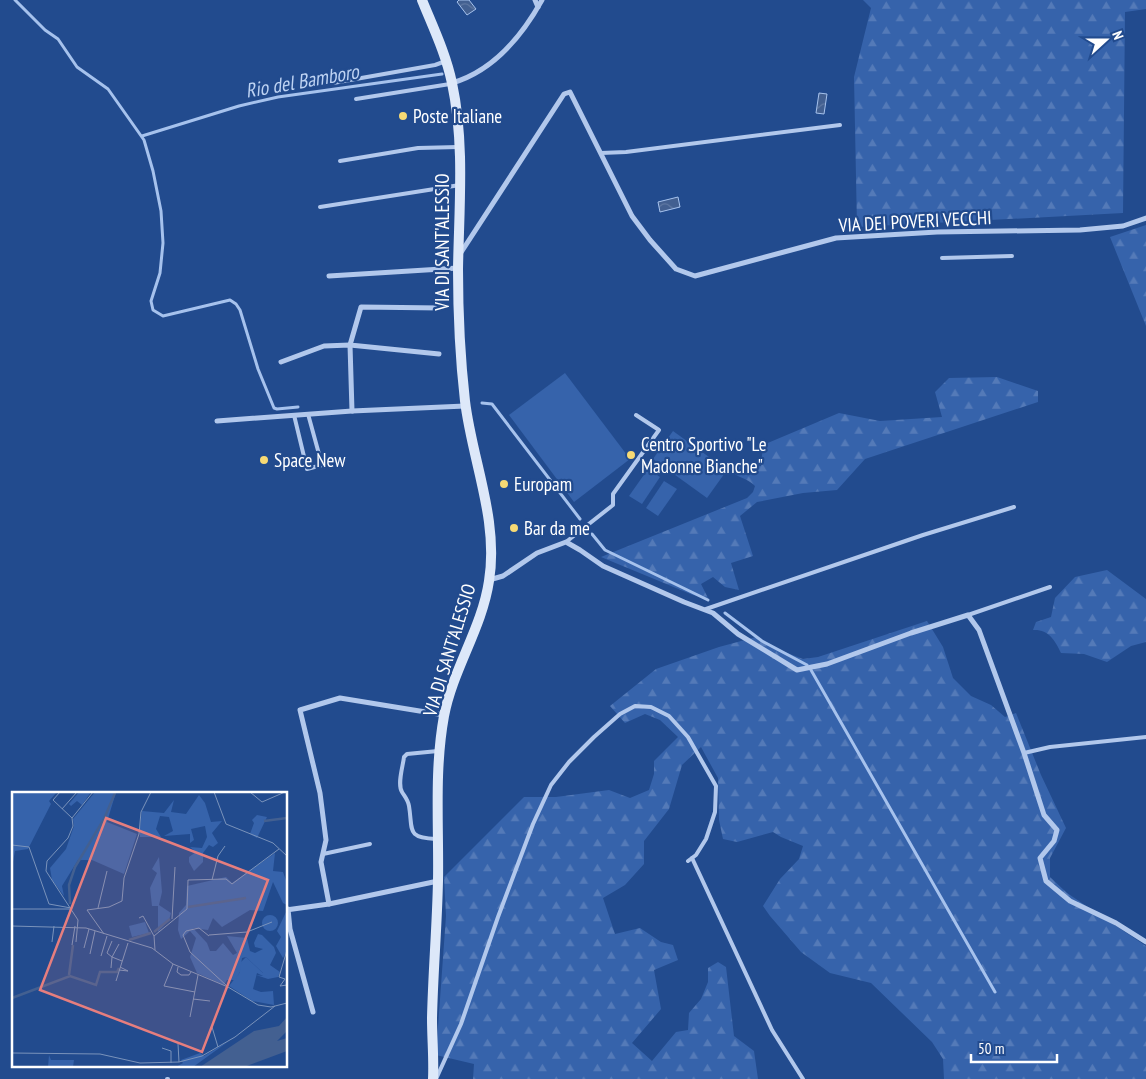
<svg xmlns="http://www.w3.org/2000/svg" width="1146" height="1079" font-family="'PT Sans Narrow',sans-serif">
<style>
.forest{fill:url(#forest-firs)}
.pitch{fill:#3663ab}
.water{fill:url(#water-waves);stroke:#a6c2ed}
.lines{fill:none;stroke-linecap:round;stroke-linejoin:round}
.stream{stroke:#a6c2ed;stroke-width:3}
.lane{stroke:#b2c8ec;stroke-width:4}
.street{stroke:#b2c8ec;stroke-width:5}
.secondary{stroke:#dde8f9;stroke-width:10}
.poi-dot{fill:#f7da74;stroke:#224b8e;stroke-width:2}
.labels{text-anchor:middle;stroke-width:4.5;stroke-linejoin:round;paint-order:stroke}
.poi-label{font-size:19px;fill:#fff;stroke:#224b8e;text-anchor:start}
.street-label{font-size:19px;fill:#fff;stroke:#224b8e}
.water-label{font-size:20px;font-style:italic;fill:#bed3f3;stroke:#224b8e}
.inset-river{fill:none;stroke:#436091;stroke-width:2.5}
.inset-road{fill:none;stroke:#7a93bb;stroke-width:1}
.view{fill:#e67e7e;fill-opacity:0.15;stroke:#e67e7e;stroke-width:2.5}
.inset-edge{fill:none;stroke:#fff;stroke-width:2.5}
</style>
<defs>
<pattern id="forest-firs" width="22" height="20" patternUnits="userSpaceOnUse" patternTransform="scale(1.25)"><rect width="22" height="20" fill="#3663ab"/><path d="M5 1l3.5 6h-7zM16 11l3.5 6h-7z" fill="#547ab8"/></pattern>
<pattern id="water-waves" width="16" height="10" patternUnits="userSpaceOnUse" patternTransform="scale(1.25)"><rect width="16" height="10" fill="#436091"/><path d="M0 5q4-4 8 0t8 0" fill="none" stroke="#5f78a2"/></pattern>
</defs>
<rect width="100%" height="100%" fill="#224b8e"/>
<g class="forest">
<polygon points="863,0 1146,0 1146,9 1125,12 1123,213 857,227 854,77 871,8"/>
<polygon points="1146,225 1146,326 1110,237"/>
<path d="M 997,377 L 1038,391 L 1038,402 L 865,459 L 837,490 L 803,493 L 757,502 L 740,516 L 753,556 L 731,563 L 739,590 L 725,587 L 713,577 L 701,584 L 708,598 L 693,595 L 601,557 L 747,498 L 753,492 L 755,486 C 746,477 736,478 730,469 L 734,464 L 761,466 L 763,445 L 839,413 L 880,421 L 942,417 L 935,392 L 949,378 Z"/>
<path d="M 1107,570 L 1146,599 L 1146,642 L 1131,646 L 1107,662 L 1084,654 L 1061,653 C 1055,640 1048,629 1033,630 L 1036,622 L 1051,617 L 1055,598 L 1075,577 Z"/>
<polygon points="927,621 943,647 953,678 971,696 991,705 1005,717 1016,713 1041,775 1066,828 1050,858 1050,877 1067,893 1146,946 1146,1079 944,1079 943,1059 932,1042 871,983 830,973 801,952 770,916 763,906 780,879 799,859 803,846 781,837 773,832 737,842 723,839 719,820 718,778 701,747 682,765 669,809 644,841 644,864 625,885 603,898 615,934 640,928 661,942 673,945 678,960 654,970 661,1009 632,1043 652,1061 676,1032 688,1030 689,1013 701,999 708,982 708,968 718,962 726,967 734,1036 754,1051 758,1079 473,1079 474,1064 436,1055 446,916 444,877 524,797 556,797 609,790 630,798 649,790 654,774 654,761 678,737 660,720 645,714 625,723 610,706 656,669 719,647 756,637 782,651 803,659 818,657"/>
</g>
<g class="pitch">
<polygon points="565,373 630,459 574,502 509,415"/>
<polygon points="673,431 727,470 707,498 653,459"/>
<polygon points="648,469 660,477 642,504 629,496"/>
<polygon points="664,481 677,489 658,516 646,508"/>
</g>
<g class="water">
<polygon points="459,0 469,0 476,9 467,15 457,2"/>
<polygon points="819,93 827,94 824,114 816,113"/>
<polygon points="678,197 680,207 660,212 658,202"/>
</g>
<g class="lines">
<g class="stream">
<polyline points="15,0 45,30 58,39 77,67 108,89 144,140 153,171 161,211 163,243 160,273 151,301 153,310 163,316 230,300 236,304 240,310 258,369 274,408 277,409 298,407"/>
<polyline points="142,136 239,106 278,97 442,74"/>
<polyline points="482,403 492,404 580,519"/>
<polyline points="592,534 605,550 708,600"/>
<polyline points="725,613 762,641 807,665"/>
<polyline points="811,670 995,992"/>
</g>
<g class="lane">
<polyline points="333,83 435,65 446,61"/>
<polyline points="356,99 450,84"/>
<polyline points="601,153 626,152 840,125"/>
<polyline points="340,161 418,148 458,147"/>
<polyline points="320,207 460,185"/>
<polyline points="942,258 1012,256"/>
<polyline points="294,415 307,469 322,465 308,414"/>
<polyline points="566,542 613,505 613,494 659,430 636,415"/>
<polyline points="706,609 923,535 1014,507"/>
<polyline points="968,615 1050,587"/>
<polyline points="1024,753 1050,747 1146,737"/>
<path d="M 436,839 C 406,838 413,830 409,806 C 408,800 405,797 402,792 C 397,784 403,766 404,757 L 407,754 L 438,751"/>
<polyline points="323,854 370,844"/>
<polyline points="692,858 772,1030 803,1079"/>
<polyline points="167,1079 168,1079"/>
<polyline points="436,1079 461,1024 498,917 533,824 551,785 569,762 594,737 620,714 635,706 651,707 669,716 688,737 716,786 715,812 706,839 696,855 688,861"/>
</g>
<g class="street">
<polyline points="535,0 538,7"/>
<path d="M 452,83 C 493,71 522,36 542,0"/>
<polyline points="460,254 564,94 570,92 632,216 650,240 676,269 695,276 836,238 937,232 1080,230 1123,226 1146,218"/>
<polyline points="329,276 458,268"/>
<polyline points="439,354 350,345 361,307 441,308"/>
<polyline points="281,362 324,346 350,345 352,411"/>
<polyline points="217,421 352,411 465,406"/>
<polyline points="489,580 503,576 537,553 566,542 580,550 603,566 684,602 713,613 738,634 797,670 827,664 911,633 968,615 979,630 1024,753 1044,815 1057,830 1054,841 1040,858 1046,881 1070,901 1116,923 1146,942"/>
<polyline points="329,904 321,862 326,840 320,793 300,710 340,698 444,715"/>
<polyline points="288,909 290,929 313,1012"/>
<polyline points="286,910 329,904 438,881"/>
</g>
<path class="secondary" d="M 422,0 C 433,27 446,54 452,83 C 465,144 459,208 458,269 C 458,314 460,357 465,401 C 472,460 499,520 489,581 C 482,628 453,669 444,716 C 434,771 439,826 438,881 C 437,927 433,973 432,1018 C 432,1039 434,1059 433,1079"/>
</g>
<g class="poi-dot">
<circle cx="403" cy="116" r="5"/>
<circle cx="631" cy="455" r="5"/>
<circle cx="264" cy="460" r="5"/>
<circle cx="504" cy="484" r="5"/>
<circle cx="514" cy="528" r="5"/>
</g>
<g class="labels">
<g class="poi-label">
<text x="413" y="123">Poste Italiane</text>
<text x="641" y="451">Centro Sportivo "Le<tspan x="641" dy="22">Madonne Bianche"</tspan></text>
<text x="274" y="467">Space New</text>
<text x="514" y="491">Europam</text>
<text x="524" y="535">Bar da me</text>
</g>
<g class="street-label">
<text transform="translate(915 221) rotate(-3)" y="7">VIA DEI POVERI VECCHI</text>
<text transform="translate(442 242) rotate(-90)" y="7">VIA DI SANT'ALESSIO</text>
<text transform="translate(449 650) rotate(-73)" y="7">VIA DI SANT'ALESSIO</text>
</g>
<g class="water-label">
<text transform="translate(302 81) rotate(-10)" y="7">Rio del Bamboro</text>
</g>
</g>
<g transform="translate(12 792)">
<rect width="275" height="275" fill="#224b8e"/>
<path d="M 234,165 L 251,181 L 251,184 L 245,181 L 241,197 L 249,200 L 261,199 L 262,213 L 240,209 L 217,194 L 228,180 L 227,172 ZM 217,249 L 181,275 L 164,275 L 171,271 L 169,268 L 188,261 L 192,264 ZM 37,263 L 39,268 L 62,268 L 61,275 L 36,275 Z" fill="#3663ab"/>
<path d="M 0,0 L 45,0 L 37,9 L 39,12 L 16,57 L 3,59 L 0,75 ZM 67,0 L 79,0 L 70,13 L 65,9 L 59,14 L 57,12 ZM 83,0 L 104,0 L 95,30 L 125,42 L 112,82 L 80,68 L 66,68 L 50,94 L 52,104 L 40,88 L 38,76 L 54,57 L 62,34 L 61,27 ZM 187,3 L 193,11 L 199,30 L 210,29 L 200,41 L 206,51 L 201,55 L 197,53 L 191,61 L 191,70 L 182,79 L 177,70 L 177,65 L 184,60 L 178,55 L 190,56 L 195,45 L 193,34 L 179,37 L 182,48 L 178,51 L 178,42 L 152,44 L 161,39 L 157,25 L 148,24 L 144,37 L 149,45 L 128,45 L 128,35 L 130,19 L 152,21 L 162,8 L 159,20 L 174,22 ZM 245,23 L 255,25 L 245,46 L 238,42 L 242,31 L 240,28 ZM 263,61 L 261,79 L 271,80 L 275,91 L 275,113 L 271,111 L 261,90 L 251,119 L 238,118 L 210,135 L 201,126 L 196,138 L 181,136 L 195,151 L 198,159 L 204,159 L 211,151 L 221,163 L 225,161 L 215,144 L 235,146 L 238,159 L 243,161 L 251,157 L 243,155 L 242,151 L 246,142 L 250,143 L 262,155 L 264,161 L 258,173 L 268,180 L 266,185 L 256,187 L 244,183 L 251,184 L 251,181 L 234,165 L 230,166 L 228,180 L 223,188 L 215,188 L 212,193 L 185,181 L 178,165 L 184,146 L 178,139 L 169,147 L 166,138 L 167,121 L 174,113 L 175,94 L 214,85 L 220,91 ZM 147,65 L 150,100 L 147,113 L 159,121 L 157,128 L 146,140 L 146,114 L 140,114 L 138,96 L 145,81 L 140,77 ZM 275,118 L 275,159 L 271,166 L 264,154 L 269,145 L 265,139 ZM250 131a8 8 0 1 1 16 0a8 8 0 1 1-16 0Z" fill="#3663ab"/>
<path d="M 133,130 L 137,141 L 120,145 L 117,134 Z" fill="#3663ab"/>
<path d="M 275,225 L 275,239 L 265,249 L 275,246 L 275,259 L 232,275 L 188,275 L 242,239 L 267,234 Z" fill="#436091"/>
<path class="inset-river" d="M 252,29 L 275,26M 58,112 L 57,93 L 63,75 L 92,27 L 103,1M 176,115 L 234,106M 142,140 L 158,127M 117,148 L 139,141M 57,183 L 61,153M 0,206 L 58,184 L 84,193 L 88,180 L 105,180 L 107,176"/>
<path class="inset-road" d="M 48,0 L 41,8 L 60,26 L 61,34 L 56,46 L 35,69 L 34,79 L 66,128 L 64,150M 202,0 L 214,32 L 261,51 L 275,64M 238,0 L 250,10 L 273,0M 50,17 L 65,0M 60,26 L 81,0M 0,53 L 17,55 L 37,112 L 59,116M 200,88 L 206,64 L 213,54M 86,116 L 95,79M 0,117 L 60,117M 127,126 L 131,124 L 142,144M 160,127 L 163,75M 0,134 L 74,136 L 140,156 L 161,172 L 216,195 L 246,213 L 259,215 L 275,211M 92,142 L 75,118 L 97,115 L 110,109 L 112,86 L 127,42 L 129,20 L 139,0M 197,143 L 235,140 L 260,130M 197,144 L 187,136 L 174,139 L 171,143 L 178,160 L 215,194M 100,149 L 95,161 L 100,165 L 107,152M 40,150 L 42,134M 60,153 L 63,134M 72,156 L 77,137M 143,158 L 142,144 L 175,117 L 176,88 L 214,87 L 220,92 L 267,57M 275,158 L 267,185 L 273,187 L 268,194 L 275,193M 78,162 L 83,139M 89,164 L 95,144M 161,172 L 152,194 L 183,200M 166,175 L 165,180 L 169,183 L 177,183 L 179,180M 99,176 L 100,165 L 110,169M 107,178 L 116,179 L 108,175M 104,189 L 116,151M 181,207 L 198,209M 178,225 L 186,183M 200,235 L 206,255M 166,252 L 167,270M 150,256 L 159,259 L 159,271M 0,261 L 88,262 L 128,271 L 167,270 L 190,264 L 223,245 L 263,214"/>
<path class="view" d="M 94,26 L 256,88 L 190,260 L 28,198 Z"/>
<rect width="275" height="275" class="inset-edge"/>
</g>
<g transform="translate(1106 40) rotate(69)" stroke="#224b8e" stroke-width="4" paint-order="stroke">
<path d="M0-4L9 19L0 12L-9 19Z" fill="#ffffff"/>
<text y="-8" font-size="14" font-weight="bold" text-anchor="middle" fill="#ffffff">N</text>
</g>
<path d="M971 1054v8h86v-8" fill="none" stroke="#ffffff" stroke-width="2.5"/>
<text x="978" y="1054" font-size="15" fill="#ffffff" stroke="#224b8e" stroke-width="4" paint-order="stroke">50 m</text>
</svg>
